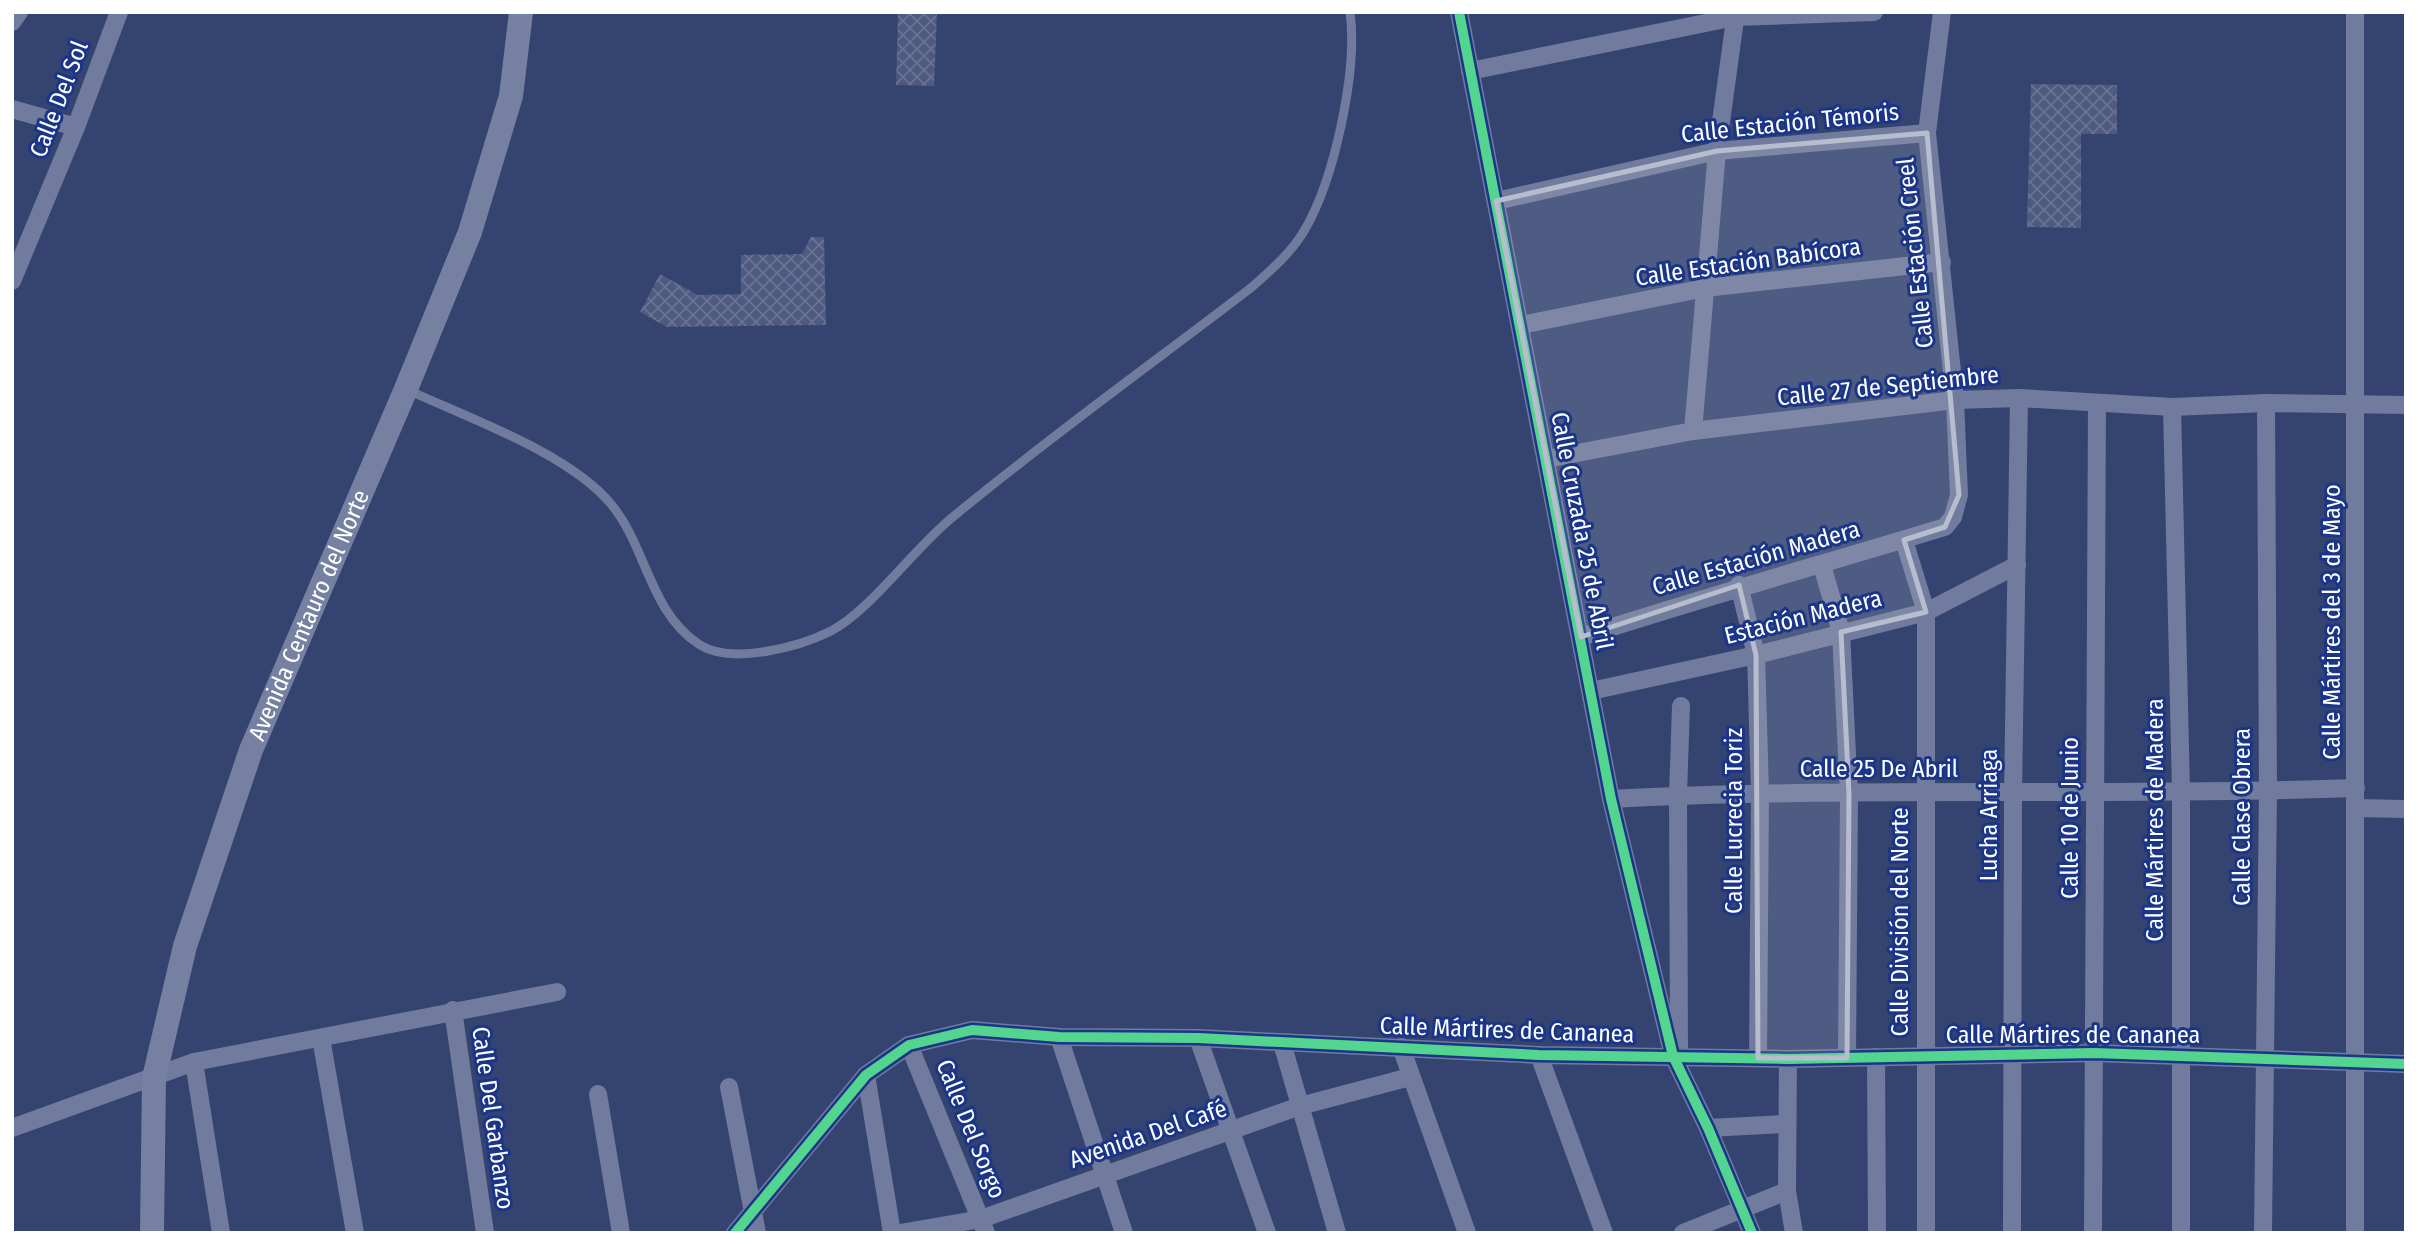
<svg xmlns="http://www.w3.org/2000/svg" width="2418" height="1245" font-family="'Fira Sans Condensed',sans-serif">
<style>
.building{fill:url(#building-cross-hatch)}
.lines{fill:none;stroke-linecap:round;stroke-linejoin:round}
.lane{stroke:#707b9d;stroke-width:9}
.street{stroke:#707b9d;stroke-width:18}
.secondary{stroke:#7680a1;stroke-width:24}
.cycleway-casing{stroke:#1b3688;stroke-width:15}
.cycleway{stroke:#53d58f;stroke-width:10}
.marked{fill:#b8bdcd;fill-opacity:0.2;stroke:#b8bdcd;stroke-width:5;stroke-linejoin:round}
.labels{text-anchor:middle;stroke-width:6;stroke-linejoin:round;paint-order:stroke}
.street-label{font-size:24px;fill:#fff;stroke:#1b3688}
</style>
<defs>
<pattern id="building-cross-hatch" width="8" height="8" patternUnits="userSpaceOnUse" patternTransform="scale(1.75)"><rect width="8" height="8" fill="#4e5a7f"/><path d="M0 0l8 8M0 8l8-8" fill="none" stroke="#697392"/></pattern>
</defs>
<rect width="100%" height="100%" fill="#344370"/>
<g class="building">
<polygon points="898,12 937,12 934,86 896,85"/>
<polygon points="2031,84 2117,85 2117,134 2081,134 2081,228 2027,227"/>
<polygon points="811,237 824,237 826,325 667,327 640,312 660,274 698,295 741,294 741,255 802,254"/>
</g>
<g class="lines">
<path class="lane" d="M 408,390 C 468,418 569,453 611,504 C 647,547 649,612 700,645 C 732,665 799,647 831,631 C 870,611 916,546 954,516 C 1051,436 1153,363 1252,287 C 1271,270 1291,253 1304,231 C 1334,181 1358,71 1350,12"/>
<g class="street">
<polyline points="1459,12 1611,799 1673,1056 1708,1128 1752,1233"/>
<polyline points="12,22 19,12"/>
<polyline points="1470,71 1735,17 1874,12"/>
<polyline points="12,109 76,127"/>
<polyline points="1496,201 1717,151 1927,133"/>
<polyline points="12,281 76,127 119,12"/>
<polyline points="1521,325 1705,288 1942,262"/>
<polyline points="2172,407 2181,791 2181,1233"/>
<polyline points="1693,431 1717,151 1736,12"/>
<polyline points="1546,459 1693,431 1955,400 2019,398 2172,407 2266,403 2406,405"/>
<polyline points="1904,540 1926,612 1926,1233"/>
<polyline points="1822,565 1841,632 1849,794 1847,1058"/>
<polyline points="1739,585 1756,655 1760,793 1758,1058"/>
<path d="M 1581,637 C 1702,598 1823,564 1945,527 L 1953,517 L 1959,495 L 1955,400 L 1927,133 L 1942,12"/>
<polyline points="1591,691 1756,655 1926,612 2017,565"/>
<path d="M 1611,799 C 1859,786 2108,797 2356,788"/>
<polyline points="2356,808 2406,809"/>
<polyline points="453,1010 485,1233"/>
<polyline points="1059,1037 1124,1233"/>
<polyline points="321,1038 355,1233"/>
<polyline points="1198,1038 1267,1233"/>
<polyline points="1282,1043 1337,1233"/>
<polyline points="909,1045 986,1233"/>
<polyline points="1401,1047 1467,1233"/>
<polyline points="1679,1049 1678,795 1681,706"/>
<polyline points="1539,1055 1604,1233"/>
<polyline points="1876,1057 1877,1233"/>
<polyline points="1788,1059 1787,1191 1794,1233"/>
<polyline points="194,1062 221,1233"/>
<polyline points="866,1075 892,1233"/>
<polyline points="729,1087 757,1233"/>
<polyline points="598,1094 621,1233"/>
<polyline points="12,1128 194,1062 557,992"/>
<polyline points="1708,1128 1787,1124"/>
<polyline points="735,1233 866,1075 909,1045 972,1030 1059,1037 1198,1038 1539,1055 1788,1059 2094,1053 2406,1064"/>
<polyline points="900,1233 981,1219 1300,1106 1410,1077"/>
<polyline points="1683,1233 1787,1191"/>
<polyline points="2012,1233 2013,794 2019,398"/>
<polyline points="2093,1233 2097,403"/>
<polyline points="2263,1233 2268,791 2266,403"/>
<polyline points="2355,1233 2355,12"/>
</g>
<path class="secondary" id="s1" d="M 152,1233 L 154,1078 L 185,946 L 251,750 L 406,389 L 470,232 L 511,96 L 521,12"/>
<g class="cycleway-casing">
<g id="cycleway">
<polyline points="1459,12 1611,799 1673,1056 1708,1128 1752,1233"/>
<polyline points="735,1233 866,1075 909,1045 972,1030 1059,1037 1198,1038 1539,1055 1788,1059 2094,1053 2406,1064"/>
</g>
</g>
<use href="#cycleway" class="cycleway"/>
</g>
<path class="marked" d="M 1927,133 L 1959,495 L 1945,527 L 1904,540 L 1926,612 L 1841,632 L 1849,794 L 1847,1058 L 1758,1058 L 1756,655 L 1739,585 L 1581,637 L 1496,201 L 1717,151 Z"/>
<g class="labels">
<g class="street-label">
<text transform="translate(59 99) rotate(-69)" y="8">Calle Del Sol</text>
<text transform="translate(1790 123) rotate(-6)" y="8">Calle Estación Témoris</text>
<text transform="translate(1915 253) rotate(-96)" y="8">Calle Estación Creel</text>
<text transform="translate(1748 262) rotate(-8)" y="8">Calle Estación Babícora</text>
<text transform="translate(1888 386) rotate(-6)" y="8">Calle 27 de Septiembre</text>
<text transform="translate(1582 531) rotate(79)" y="8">Calle Cruzada 25 de Abril</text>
<text transform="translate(1756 558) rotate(-16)" y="8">Calle Estación Madera</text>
<text dy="8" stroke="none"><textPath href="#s1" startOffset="644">Avenida Centauro del Norte</textPath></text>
<text transform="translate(1803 617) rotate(-14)" y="8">Estación Madera</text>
<text transform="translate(2332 622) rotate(-90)" y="8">Calle Mártires del 3 de Mayo</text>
<text x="1879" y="777">Calle 25 De Abril</text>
<text transform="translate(1989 815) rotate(-90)" y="8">Lucha Arriaga</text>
<text transform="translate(2242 817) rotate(-90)" y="8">Calle Clase Obrera</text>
<text transform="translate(2070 818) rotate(-90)" y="8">Calle 10 de Junio</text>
<text transform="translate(2155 820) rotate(-90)" y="8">Calle Mártires de Madera</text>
<text transform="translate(1734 821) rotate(-90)" y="8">Calle Lucrecia Toriz</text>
<text transform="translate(1900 922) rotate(-90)" y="8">Calle División del Norte</text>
<text transform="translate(1507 1030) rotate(2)" y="8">Calle Mártires de Cananea</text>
<text x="2073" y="1043">Calle Mártires de Cananea</text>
<text transform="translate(493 1118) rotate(82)" y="8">Calle Del Garbanzo</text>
<text transform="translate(971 1129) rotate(68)" y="8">Calle Del Sorgo</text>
<text transform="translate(1148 1134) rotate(-19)" y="8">Avenida Del Café</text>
</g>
</g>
<rect width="2418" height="1245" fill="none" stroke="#ffffff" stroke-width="28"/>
</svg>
